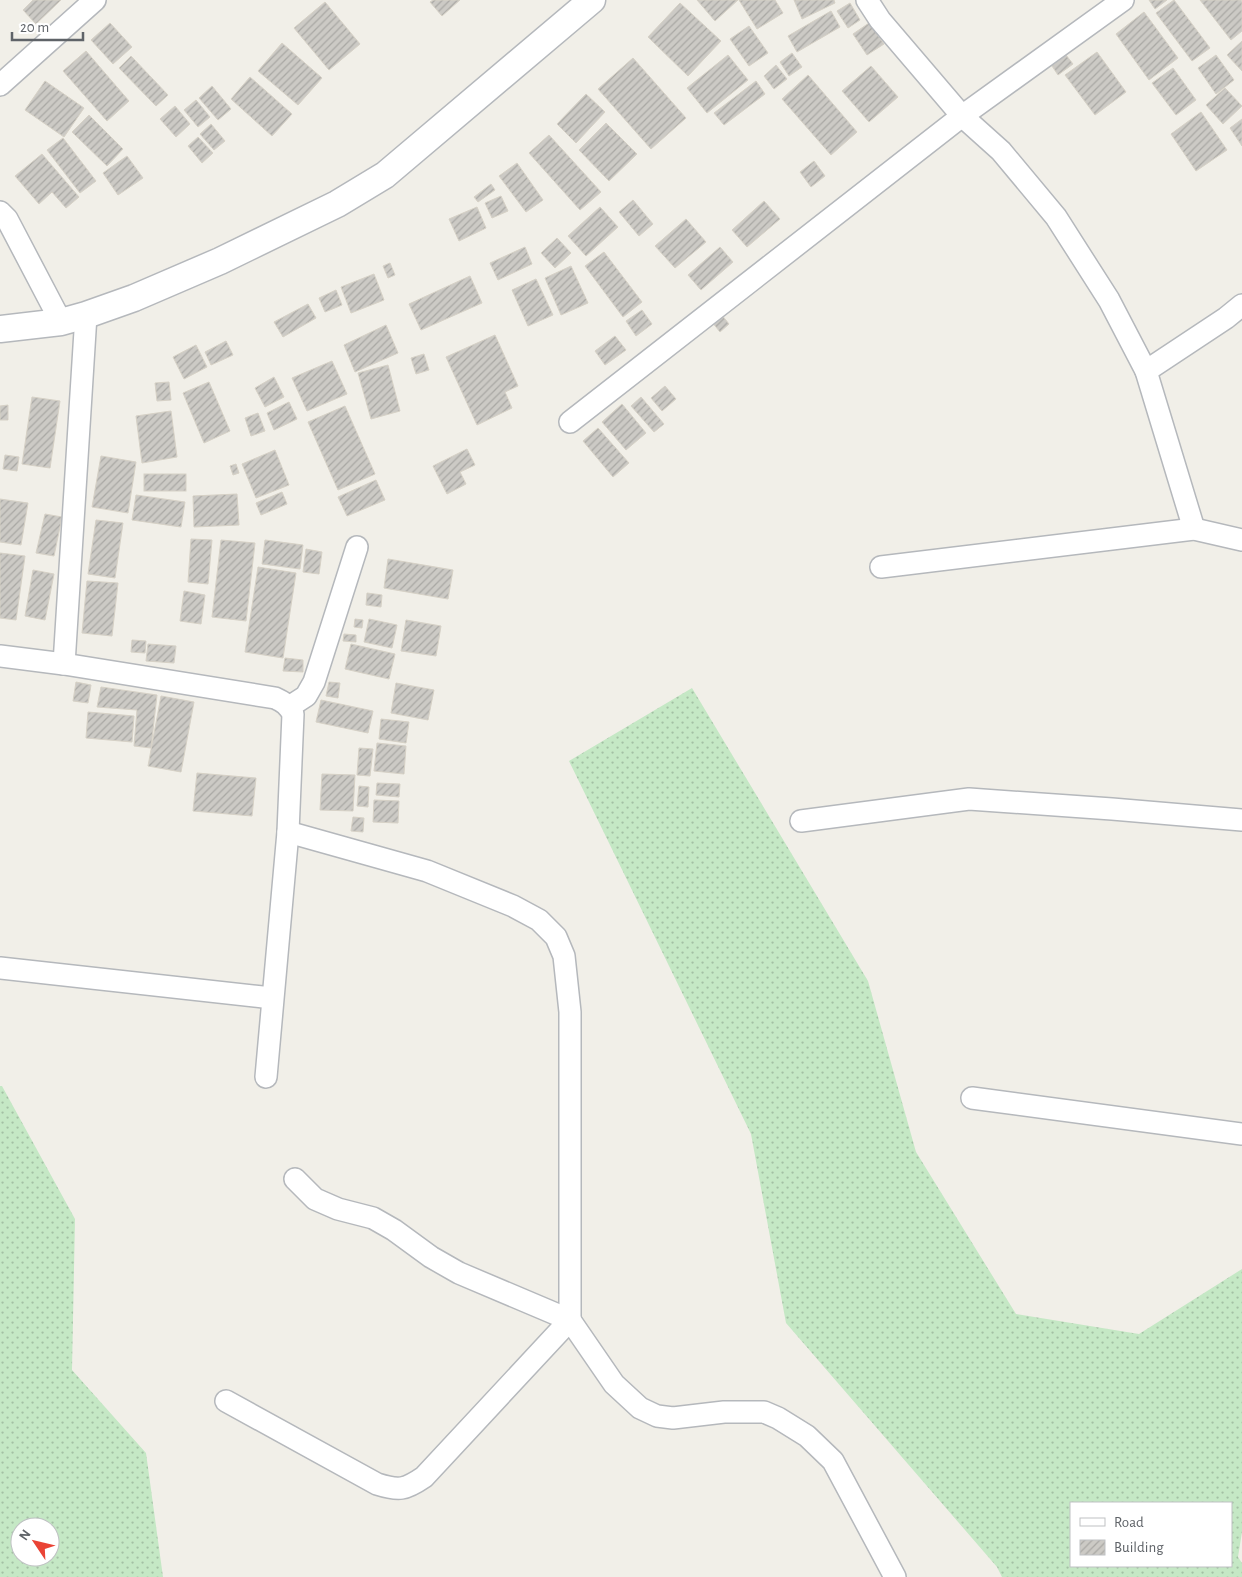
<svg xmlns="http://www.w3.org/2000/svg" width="1242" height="1577" font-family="'Alegreya Sans',sans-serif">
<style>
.grass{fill:url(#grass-dots);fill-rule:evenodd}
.building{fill:url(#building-hatch);stroke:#d6d1c6}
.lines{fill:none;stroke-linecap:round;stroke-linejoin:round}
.minor-casing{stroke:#b5b8bc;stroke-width:24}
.tertiary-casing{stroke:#b5b8bc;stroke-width:29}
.minor{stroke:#fff;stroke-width:21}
.tertiary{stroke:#fff;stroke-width:26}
</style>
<defs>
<pattern id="grass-dots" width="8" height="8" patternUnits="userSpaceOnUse" patternTransform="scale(1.25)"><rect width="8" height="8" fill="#c5e8c5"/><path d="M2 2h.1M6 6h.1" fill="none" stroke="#a3c0a4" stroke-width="1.8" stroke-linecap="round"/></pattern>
<pattern id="building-hatch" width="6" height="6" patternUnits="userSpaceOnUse" patternTransform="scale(1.25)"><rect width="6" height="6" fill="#cccac5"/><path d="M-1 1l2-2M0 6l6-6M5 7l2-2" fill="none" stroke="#a9a8a4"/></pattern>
</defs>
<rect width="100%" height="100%" fill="#f1efe8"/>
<g class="grass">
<path d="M 692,688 L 868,981 L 916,1152 L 1016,1314 L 1139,1334 L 1242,1269 L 1242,1532 L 1238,1557 L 1242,1563 L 1242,1577 L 1002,1577 L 997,1567 L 786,1323 L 751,1134 L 569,761 ZM 1071,1503 L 1231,1503 L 1231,1566 L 1071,1566 Z"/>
<path d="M 0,1086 L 2,1086 L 75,1219 L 72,1370 L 146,1453 L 163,1577 L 0,1577 ZM 20,1527 L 50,1527 L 50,1557 L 20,1557 Z"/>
</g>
<g class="building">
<polygon points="33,0 61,0 36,24 23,10"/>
<polygon points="433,0 460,0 442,16 430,2"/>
<polygon points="697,0 738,0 715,21"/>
<polygon points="739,0 775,0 783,13 757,29"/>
<polygon points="794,0 834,0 835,3 802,19"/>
<polygon points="1149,0 1167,0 1155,9"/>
<polygon points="1174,0 1210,48 1192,61 1156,13"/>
<polygon points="1200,0 1241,0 1242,2 1242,31 1231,40"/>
<polygon points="325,2 360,44 329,70 294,28"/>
<polygon points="680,3 721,41 688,76 648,37"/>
<polygon points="850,3 860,20 848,28 837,11"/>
<polygon points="831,11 840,27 797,52 788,36"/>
<polygon points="1144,12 1178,58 1149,80 1116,34"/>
<polygon points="110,23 132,47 113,64 91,40"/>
<polygon points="869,23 884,44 867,55 853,34"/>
<polygon points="749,26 768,53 749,66 730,39"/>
<polygon points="1242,41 1242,71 1227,55"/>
<polygon points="282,43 322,78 298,105 258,71"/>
<polygon points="86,51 129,101 107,121 63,71"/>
<polygon points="1097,52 1126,92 1095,115 1065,75"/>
<polygon points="792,53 802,67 789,76 780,62"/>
<polygon points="728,55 748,80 707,113 687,88"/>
<polygon points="1066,55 1073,64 1058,75 1052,66"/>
<polygon points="1216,55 1234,80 1216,94 1198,68"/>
<polygon points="131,56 168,95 156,106 119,68"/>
<polygon points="633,58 686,118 651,149 598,89"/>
<polygon points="776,65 787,79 774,89 764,76"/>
<polygon points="871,66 898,97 869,122 842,91"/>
<polygon points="1173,68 1196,100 1176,115 1152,83"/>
<polygon points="808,75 857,132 831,155 782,99"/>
<polygon points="250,77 292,114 272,136 231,99"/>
<polygon points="45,81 84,108 64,137 25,110"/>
<polygon points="756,81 765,94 724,125 714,113"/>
<polygon points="212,86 231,109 218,120 199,98"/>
<polygon points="1225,88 1242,106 1223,124 1206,105"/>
<polygon points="586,94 605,112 576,143 557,124"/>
<polygon points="196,100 210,117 198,127 184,110"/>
<polygon points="175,106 190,124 176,137 160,119"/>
<polygon points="1201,112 1227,150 1196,171 1171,134"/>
<polygon points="89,115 123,149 107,166 72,132"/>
<polygon points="1242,119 1242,146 1230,128"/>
<polygon points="606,123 637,154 609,181 579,150"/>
<polygon points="211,124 225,141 214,150 200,134"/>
<polygon points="549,135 601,192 580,210 529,153"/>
<polygon points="198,137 213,153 202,163 188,146"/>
<polygon points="63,138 96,181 80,193 47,150"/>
<polygon points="42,154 79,197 66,208 52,192 39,204 15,176"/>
<polygon points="127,156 143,178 118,195 103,173"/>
<polygon points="814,161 825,176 811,187 800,172"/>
<polygon points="517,163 543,200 526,212 499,176"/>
<polygon points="491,184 495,190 478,202 474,197"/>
<polygon points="501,196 508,211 492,218 485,203"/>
<polygon points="633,200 653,224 639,236 619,212"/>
<polygon points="764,201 780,219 747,247 732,230"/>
<polygon points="477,207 486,228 459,241 449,219"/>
<polygon points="600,207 618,227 586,256 568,236"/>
<polygon points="686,219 706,242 675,268 655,246"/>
<polygon points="557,238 571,253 555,268 541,253"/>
<polygon points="525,247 532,264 498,280 490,263"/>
<polygon points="720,247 733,262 701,290 688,275"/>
<polygon points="604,252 642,302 623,317 585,266"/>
<polygon points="390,263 395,275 388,278 383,266"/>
<polygon points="571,266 588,303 561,315 545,278"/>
<polygon points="374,274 384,300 351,313 341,287"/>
<polygon points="470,276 482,303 421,330 409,304"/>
<polygon points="536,279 553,315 528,326 512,290"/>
<polygon points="336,290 342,305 325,312 319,298"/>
<polygon points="308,304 316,318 283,337 274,322"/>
<polygon points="642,310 652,324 636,336 626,321"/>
<polygon points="721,314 729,324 720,332 712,322"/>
<polygon points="386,325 398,353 355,372 344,345"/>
<polygon points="495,335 518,386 505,392 512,408 477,425 446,357"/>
<polygon points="615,336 626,350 605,365 595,351"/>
<polygon points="226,341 233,355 211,365 205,352"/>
<polygon points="196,345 207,367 184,379 173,357"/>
<polygon points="424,354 429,370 416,374 411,358"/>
<polygon points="332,361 347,394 307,411 292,378"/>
<polygon points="388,365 400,411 371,419 358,373"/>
<polygon points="274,377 284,397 265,407 255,388"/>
<polygon points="169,382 171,400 157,401 155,383"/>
<polygon points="209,382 230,431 204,443 183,393"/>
<polygon points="665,386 676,399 662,411 651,398"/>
<polygon points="32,397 60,401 50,468 22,464"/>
<polygon points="641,397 664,424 654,432 631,406"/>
<polygon points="289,402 297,419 274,430 267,413"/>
<polygon points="622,404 646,433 626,450 602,422"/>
<polygon points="8,405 8,420 0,420 0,406"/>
<polygon points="345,406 375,474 338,490 308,422"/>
<polygon points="171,411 177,457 142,463 136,416"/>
<polygon points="258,413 265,431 251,436 245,418"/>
<polygon points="598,428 629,463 613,477 583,441"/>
<polygon points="467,449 475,465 460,472 466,484 447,494 433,466"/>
<polygon points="275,450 289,485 256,498 242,464"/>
<polygon points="5,455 19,457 17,471 3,469"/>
<polygon points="101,456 136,462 128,513 92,507"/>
<polygon points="236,464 239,473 233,475 230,466"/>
<rect x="144" y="474" width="42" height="17"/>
<polygon points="376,480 385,500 347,516 338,497"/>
<polygon points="282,492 287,504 261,515 256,503"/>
<polygon points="237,494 239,525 194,527 193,496"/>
<polygon points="136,495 185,502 181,527 132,520"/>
<polygon points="0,499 28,503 21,545 0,542"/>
<polygon points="45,514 62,517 54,556 36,553"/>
<polygon points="96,520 123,523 115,578 88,574"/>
<polygon points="191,539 212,540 208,584 188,582"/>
<polygon points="221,540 255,543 246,621 212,617"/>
<polygon points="265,540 303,545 300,569 262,564"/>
<polygon points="306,549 322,552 319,574 303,572"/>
<polygon points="0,553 25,556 16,620 0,618"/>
<polygon points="388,559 453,570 448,599 384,588"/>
<polygon points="258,567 296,573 283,658 245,652"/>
<polygon points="33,570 54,574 45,620 25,616"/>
<polygon points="87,581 118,583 112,636 82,633"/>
<polygon points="184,591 205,595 201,624 180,621"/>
<polygon points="367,593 382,595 381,607 366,605"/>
<polygon points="355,619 363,620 362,628 354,627"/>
<polygon points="369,619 397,625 392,648 364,642"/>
<polygon points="406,620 441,626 436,656 401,651"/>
<polygon points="344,634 356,635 356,642 343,641"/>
<polygon points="132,640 146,641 145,653 131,652"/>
<polygon points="148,644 176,646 174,663 146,661"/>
<polygon points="351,644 395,654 389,679 345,669"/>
<polygon points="285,658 303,660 303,672 283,671"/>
<polygon points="76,682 91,685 88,703 73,701"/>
<polygon points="329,682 340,683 338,698 326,696"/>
<polygon points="396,683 434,690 428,720 391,713"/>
<polygon points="101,687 157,695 151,748 134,746 137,710 97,707"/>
<polygon points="161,696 194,702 181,772 148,766"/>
<polygon points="321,700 373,711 368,733 316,722"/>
<polygon points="88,712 134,716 132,742 86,738"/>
<polygon points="381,719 409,722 406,743 379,739"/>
<polygon points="377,743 406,746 404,774 374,771"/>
<polygon points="359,748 373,749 370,776 357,775"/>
<polygon points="197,773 256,778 252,816 193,811"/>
<polygon points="322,774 355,775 353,811 320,810"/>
<polygon points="377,783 400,784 399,797 376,795"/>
<polygon points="359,786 369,787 368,807 357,806"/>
<polygon points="374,800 399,801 398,823 373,822"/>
<polygon points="353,817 364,818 363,832 351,831"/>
</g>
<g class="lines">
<g class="minor-casing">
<g id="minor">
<polyline points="867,0 880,20 962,116 1001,151 1056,217 1109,300 1146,371 1194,529"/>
<polyline points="0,85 95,0"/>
<polyline points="0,212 7,219 61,322"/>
<polyline points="1146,371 1226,318 1242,305"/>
<polyline points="570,422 962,116 1123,0"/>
<polyline points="881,567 1194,529 1242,540"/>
<path d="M 0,656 L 64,664 L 275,698 C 284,702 288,705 293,714 L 288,832 L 266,1077"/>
<polyline points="64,664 86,315"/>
<polyline points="289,707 306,696 314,682 357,547"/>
<polyline points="801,821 969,799 1112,809 1242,820"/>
<polyline points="0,968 272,998"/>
<polyline points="972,1098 1242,1134"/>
<polyline points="295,1179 315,1199 338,1209 373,1218 394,1230 431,1257 459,1273 570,1320 614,1384 640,1408 657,1416 673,1418 724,1412 764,1412 778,1418 807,1436 833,1461 895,1577"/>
<path d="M 226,1401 L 377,1484 C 399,1491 405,1490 424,1477 L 570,1320 L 570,1012 L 564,956 L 556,937 L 539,920 L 513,906 L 427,871 L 288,832"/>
</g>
</g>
<g class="tertiary-casing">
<polyline id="tertiary" points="0,329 61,322 86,315 134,298 220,261 337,204 385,175 592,0"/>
</g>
<use href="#minor" class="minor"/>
<use href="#tertiary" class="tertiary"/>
</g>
<rect x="1070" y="1502" width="162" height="65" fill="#ffffff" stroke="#bfc1c3"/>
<rect x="1080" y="1518" width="25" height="8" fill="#ffffff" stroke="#bfc1c3"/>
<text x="1114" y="1527" font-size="15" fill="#5f6368">Road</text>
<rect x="1080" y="1540" width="25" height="15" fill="url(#building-hatch)" stroke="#bfc1c3"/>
<text x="1114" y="1552" font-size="15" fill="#5f6368">Building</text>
<g transform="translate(35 1542) rotate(305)"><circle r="24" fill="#ffffff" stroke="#bfc1c3"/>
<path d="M0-4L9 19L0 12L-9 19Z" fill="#ea4335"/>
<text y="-8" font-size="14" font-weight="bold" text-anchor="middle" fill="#5f6368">N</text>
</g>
<path d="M12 32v8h71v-8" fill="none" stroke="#5f6368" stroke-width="2.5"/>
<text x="20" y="32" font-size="15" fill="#5f6368" stroke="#ffffff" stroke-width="4" paint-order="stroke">20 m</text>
</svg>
